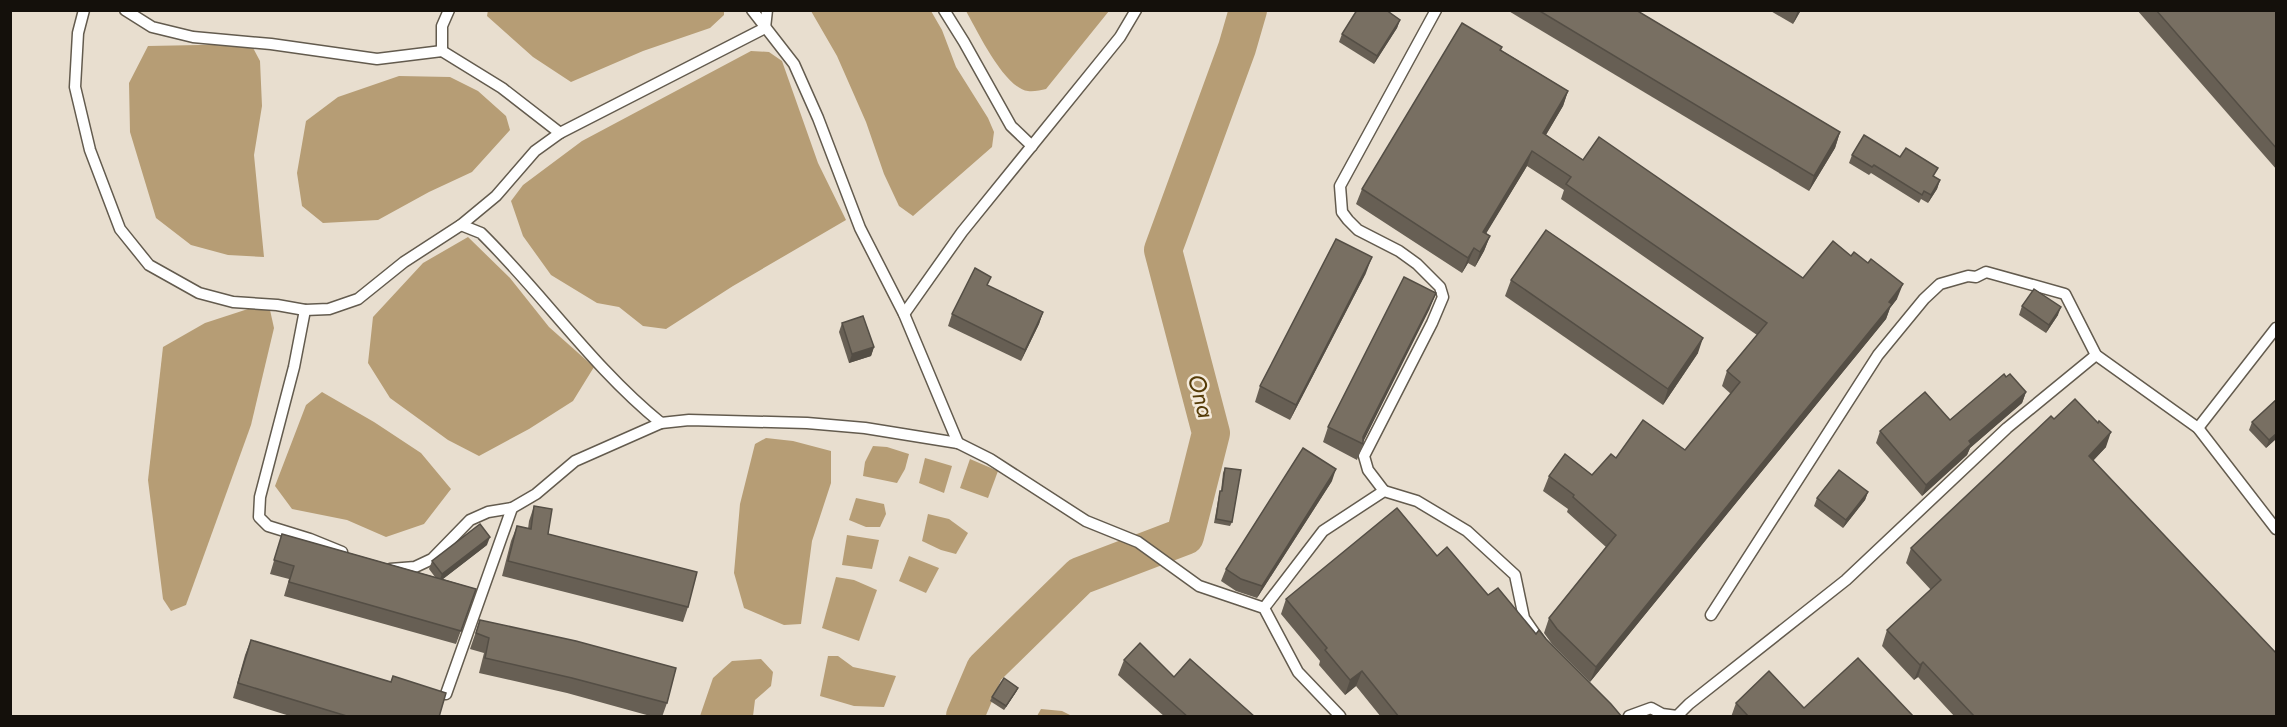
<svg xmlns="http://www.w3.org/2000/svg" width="2287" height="727" font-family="Jost,sans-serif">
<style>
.water{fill:#b69d75}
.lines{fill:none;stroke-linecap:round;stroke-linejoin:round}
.river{stroke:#b69d75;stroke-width:38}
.service-casing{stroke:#635b4e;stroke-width:13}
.service{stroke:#fff;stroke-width:10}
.wall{fill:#675f54}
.shaded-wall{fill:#544e45}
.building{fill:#786f62;stroke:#544e45;stroke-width:1.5}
.labels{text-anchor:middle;stroke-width:5;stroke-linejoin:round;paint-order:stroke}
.water-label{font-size:24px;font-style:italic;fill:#563c08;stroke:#f5ebdc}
</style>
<rect width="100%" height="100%" fill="#e8decf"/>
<g class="water">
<polygon points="488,10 724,10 724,15 710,28 643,51 571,82 533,57 487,16"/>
<polygon points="811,11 931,11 942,30 956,67 988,118 994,132 992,147 913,216 899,206 884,174 866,122 837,56"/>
<path d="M 966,11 L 1109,11 L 1046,89 C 1041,90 1033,92 1028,91 C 1004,88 977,30 966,11 Z"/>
<polygon points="251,44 260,61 262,106 254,155 264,257 228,255 191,245 156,218 130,132 129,83 148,46"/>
<polygon points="751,51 769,52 782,61 818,163 846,220 733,286 666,329 643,326 619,307 597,303 551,275 523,236 511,201 523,185 582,141"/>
<polygon points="399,76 450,77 478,91 506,116 510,130 472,172 429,192 378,220 323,223 302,206 297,173 306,121 338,97"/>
<polygon points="468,237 510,278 549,327 594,367 573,401 529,429 479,456 448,440 390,398 368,363 373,317 423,263"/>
<polygon points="251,308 270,310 274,328 251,425 186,605 171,611 163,599 148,480 163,347 205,323"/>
<polygon points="322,392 374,422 421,453 451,489 424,524 386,537 347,520 292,509 275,486 306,405"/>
<polygon points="766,438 793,441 831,451 831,483 812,541 801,624 784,625 744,608 734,573 740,504 755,444"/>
<polygon points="873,446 887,447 909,454 905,469 897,483 863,476 865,462"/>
<polygon points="925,458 952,466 944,493 919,483"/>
<polygon points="970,459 998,471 988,498 960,488"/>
<polygon points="856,498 884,504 886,514 880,527 866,527 849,520"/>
<polygon points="928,514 949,519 968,533 956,554 941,550 922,541"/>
<polygon points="847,535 879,540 872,569 842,565"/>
<polygon points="909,556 939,568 926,593 899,581"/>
<polygon points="836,577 854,580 877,590 859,641 822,628"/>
<polygon points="828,656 838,656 853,667 896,676 884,707 854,706 820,696"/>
<polygon points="761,659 773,672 771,686 755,700 753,716 700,716 713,678 732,661"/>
<polygon points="1041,709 1062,711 1072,716 1037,716"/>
</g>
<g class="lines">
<polyline class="river" points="965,716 985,669 1080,576 1185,536 1211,433 1163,250 1237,48 1248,10"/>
<g class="service-casing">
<g id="service">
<polyline points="84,10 78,33 75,87 90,150 120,229 149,265 199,293 233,302 277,305 305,310 329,309 358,299 404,262 461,225 496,196 535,151 560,133 765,28 767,10"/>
<polyline points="125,10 152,27 193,37 271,44 377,59 442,51 502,88 560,133"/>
<polyline points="752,10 794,64 818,118 860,228 904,314 958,443"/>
<polyline points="944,10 964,42 1011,126 1032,146"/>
<polyline points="442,51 442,26 449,10"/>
<path d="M 461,225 L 481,233 C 543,294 593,368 661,423 L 689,420 L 807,423 L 865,428 L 958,443 L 990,459 L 1086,521 L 1138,542 L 1199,586 L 1264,608 L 1298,672 L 1340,716"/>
<polyline points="305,310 294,367 260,497 259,517 268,526 310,539 342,552"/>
<polyline points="904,314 962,232 1120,37 1136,10"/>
<polyline points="2198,428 2276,328"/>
<polyline points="1384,491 1368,470 1364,456 1432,323 1443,297 1440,287 1417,264 1399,251 1358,230 1348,220 1342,212 1340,186 1436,10"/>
<polyline points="390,569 415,567 432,559 470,520 488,512 512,508 536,494 575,461 661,423"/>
<polyline points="1264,608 1323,531 1384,491 1417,501 1467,531 1515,575 1524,618 1542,644"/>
<polyline points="1711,615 1878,355 1924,299 1940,284 1968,276 1976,277 1986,272 2065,294 2096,355 2198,428 2276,529"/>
<polyline points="446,694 512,508"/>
<polyline points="1629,716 1651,708 1662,714 1677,716 1689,704 1846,580 2007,428 2096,355"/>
</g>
</g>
<use href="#service" class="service"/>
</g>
<g class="wall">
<polygon points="1507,10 1636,10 1840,132 1835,148 1809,191"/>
<polygon points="1769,10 1801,10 1793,24"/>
<polygon points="2137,10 2277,10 2277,170"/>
<polygon points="1400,20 1397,28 1374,64 1339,42 1342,34"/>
<polygon points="1502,47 1501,50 1568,91 1563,106 1546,135 1583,160 1803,278 1897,299 1890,308 1886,319 1590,682 1552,644 1544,633 1549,618 1606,547 1567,512 1568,509 1543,491 1549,476 1592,475 1616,458 1685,450 1731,394 1722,386 1727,371 1757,335 1561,199 1564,190 1527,166 1486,233 1490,236 1484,251 1475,267 1468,263 1462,273 1356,204 1362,189"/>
<polygon points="1852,155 1934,177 1940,180 1937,189 1928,203 1921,199 1919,203 1871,173 1869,175 1849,163"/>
<polygon points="1366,273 1290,420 1255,402 1260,386"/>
<polygon points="1511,280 1698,353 1663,405 1505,296"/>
<polygon points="988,286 1043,312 1039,324 1021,361 948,326 952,314"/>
<polygon points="2022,306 2058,315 2046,333 2019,315"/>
<polygon points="1430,308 1363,442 1363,444 1357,460 1323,442 1328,427"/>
<polygon points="842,323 874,347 871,356 849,363 839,332"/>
<polygon points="2006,377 2026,392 2022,403 1970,448 1967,455 1922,496 1876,443 1880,431 1950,420"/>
<polygon points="2277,399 2277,438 2266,448 2249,430 2252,422"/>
<polygon points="2054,419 2106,447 2093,461 2277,717 1955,717 1918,677 1914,680 1882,646 1887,630 1931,590 1906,563 1911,548"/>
<polygon points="1225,468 1232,522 1230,526 1214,523 1219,495 1220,491 1221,491 1223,473"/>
<polygon points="1332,481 1257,598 1236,591 1221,581 1226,569"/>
<polygon points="1868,492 1865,500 1843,528 1814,506 1817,498"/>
<polygon points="534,506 548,534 688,607 683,622 502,576 511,541 517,526 528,529 529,521"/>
<polygon points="282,534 435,577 429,569 432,561 487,545 443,579 476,589 456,644 284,596 289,579 270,574"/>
<polygon points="1437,556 1488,595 1536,634 1546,639 1622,717 1381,717 1356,686 1345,695 1319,665 1320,661 1281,614 1286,599"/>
<polygon points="480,620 667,703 662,717 654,717 567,693 479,673 484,653 470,649"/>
<polygon points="251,640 391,682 439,717 293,717 233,698 245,655"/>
<polygon points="1124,660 1174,677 1255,717 1165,717 1118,675"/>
<polygon points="1018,688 1016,692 1004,710 990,701 992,697"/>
<polygon points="1736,703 1804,708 1914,717 1731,717"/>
</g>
<g class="shaded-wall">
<polygon points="1798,10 1801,10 1793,24"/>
<polygon points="1400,20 1397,28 1374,64 1377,56"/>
<polygon points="1568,91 1563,106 1538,148 1543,133"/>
<polygon points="1840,132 1835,148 1809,191 1814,176"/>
<polygon points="1532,151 1527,166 1478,247 1483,232"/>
<polygon points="1940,180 1937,189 1928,203 1931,195"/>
<polygon points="1490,236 1484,251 1475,267 1480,252"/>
<polygon points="1474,248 1468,263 1462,273 1468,258"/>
<polygon points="1372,257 1366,273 1290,420 1296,405"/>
<polygon points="1903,284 1897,299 1890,308 1886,319 1590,682 1596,667"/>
<polygon points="1436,293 1430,308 1362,444 1363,437"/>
<polygon points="2061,307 2058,315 2046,333 2049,325"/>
<polygon points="1043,312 1039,324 1021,361 1025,350"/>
<polygon points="1703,338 1698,353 1663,405 1668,389"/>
<polygon points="874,347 871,356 849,363 852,354"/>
<polygon points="2026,392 2022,403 1970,448 1967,455 1922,496 1926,485 1969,441"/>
<polygon points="2111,432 2106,447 2083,471 2089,456"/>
<polygon points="2277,433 2277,438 2266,448 2269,440"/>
<polygon points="1336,469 1332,481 1257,598 1262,586"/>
<polygon points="1868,492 1865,500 1843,528 1846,520"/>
<polygon points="490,537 487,545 439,582 442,574"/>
<polygon points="1923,662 1918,677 1914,680 1920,665"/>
<polygon points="1362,671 1356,686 1345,695 1350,680"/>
<polygon points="1018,688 1016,692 1004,710 1006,706"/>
</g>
<g class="building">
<polygon points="1357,10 1386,10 1400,20 1377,56 1342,34"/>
<polygon points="1538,10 1636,10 1840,132 1814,176"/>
<polygon points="2156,10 2277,10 2277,149"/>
<polygon points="1462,23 1502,47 1500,50 1568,91 1543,133 1583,160 1599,137 1803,278 1833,241 1851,256 1854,252 1868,263 1871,259 1903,284 1889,302 1892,304 1596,667 1557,629 1549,618 1616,535 1573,497 1574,495 1549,476 1565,454 1592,475 1611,454 1616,458 1643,420 1685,450 1740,382 1727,371 1767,323 1566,184 1571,177 1532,151 1483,232 1490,236 1480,252 1474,248 1468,258 1362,189"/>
<polygon points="1864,135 1900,157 1906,148 1938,168 1933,176 1940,180 1931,195 1924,191 1922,195 1874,165 1872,167 1852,155"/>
<polygon points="1546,230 1703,338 1668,389 1511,280"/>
<polygon points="1336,239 1372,257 1296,405 1260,386"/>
<polygon points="975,268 991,277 987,285 1043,312 1025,350 952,314"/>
<polygon points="1404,277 1436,293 1363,437 1363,444 1328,427"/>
<polygon points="2034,289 2061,307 2049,325 2022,306"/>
<polygon points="863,316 874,347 852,354 842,323"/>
<polygon points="2004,374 2006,377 2010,374 2026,392 1969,441 1971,444 1926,485 1880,431 1925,392 1950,420"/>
<polygon points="2075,399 2098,423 2099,421 2111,432 2089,456 2277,654 2277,717 1975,717 1923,662 1920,665 1887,630 1941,580 1911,548 2051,416 2054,419"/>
<polygon points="2277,399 2277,433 2269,440 2252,422"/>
<polygon points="1303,448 1336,469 1262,586 1241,579 1226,569"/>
<polygon points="1225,468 1241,470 1232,522 1216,519 1220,491 1222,491"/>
<polygon points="1839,470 1868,492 1846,520 1817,498"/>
<polygon points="534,506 552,509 548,534 697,572 688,607 508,561 517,526 531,529"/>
<polygon points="1397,508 1437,556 1447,547 1488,595 1498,588 1536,634 1539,630 1546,639 1611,704 1622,717 1399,717 1362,671 1350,680 1325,650 1327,648 1286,599"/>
<polygon points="480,524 490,537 442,574 432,561"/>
<polygon points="282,534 476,589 461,631 289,582 294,566 274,560"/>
<polygon points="480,620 576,641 676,668 667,703 572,678 485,658 489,638 476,633"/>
<polygon points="251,640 391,682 393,676 446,693 439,717 350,717 238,683"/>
<polygon points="1140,643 1174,677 1190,659 1255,717 1188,717 1124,660"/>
<polygon points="1858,658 1914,717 1749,717 1736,703 1769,671 1804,708"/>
<polygon points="1004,678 1018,688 1006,706 992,697"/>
</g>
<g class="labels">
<g class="water-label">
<text transform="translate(1201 396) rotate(75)" y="8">Ona</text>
</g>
</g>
<rect width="2287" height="727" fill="none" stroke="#14100b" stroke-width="24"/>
</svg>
